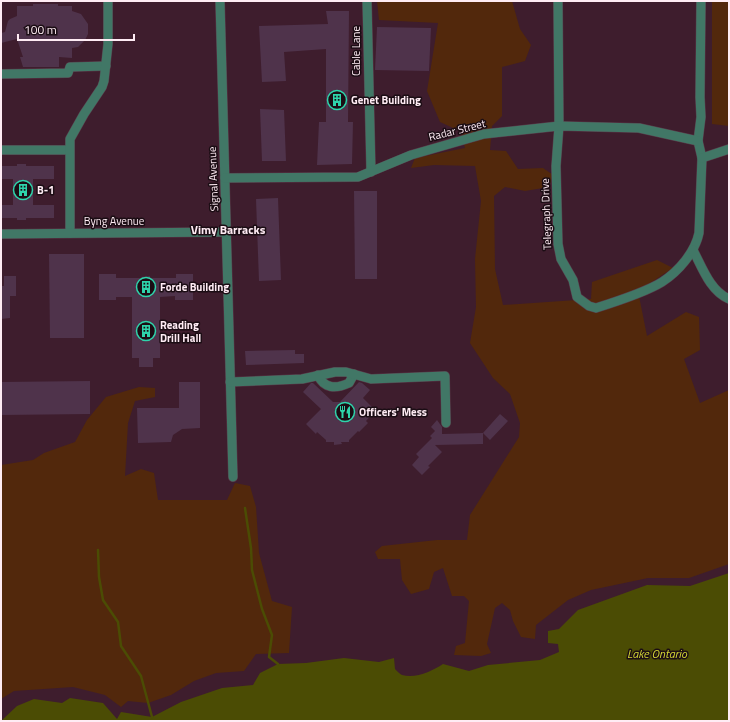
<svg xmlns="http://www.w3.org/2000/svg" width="730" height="722" font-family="'Titillium Web',sans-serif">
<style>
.green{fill:#52280c}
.water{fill:#4b4c04}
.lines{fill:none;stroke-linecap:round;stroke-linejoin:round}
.stream{stroke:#4b4c04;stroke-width:2.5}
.building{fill:#4f334b}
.minor-casing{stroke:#593a49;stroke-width:10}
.minor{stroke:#417766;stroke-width:9}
.labels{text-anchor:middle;stroke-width:3;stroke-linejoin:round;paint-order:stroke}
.street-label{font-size:11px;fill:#ffecf4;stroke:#1b0d14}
.poi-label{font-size:11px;font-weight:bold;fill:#ffecf4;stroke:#1b0d14;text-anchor:start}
.neighbourhood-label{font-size:12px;font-weight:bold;fill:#ffecf4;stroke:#1b0d14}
.water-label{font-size:12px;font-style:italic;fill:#d5d833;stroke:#1b0d14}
</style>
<rect width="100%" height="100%" fill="#3e1d2d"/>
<g class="green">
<polygon points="377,1 512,1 520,29 531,45 525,61 502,67 502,116 492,126 490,150 506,151 518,169 543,168 553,175 549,187 525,191 505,187 494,196 495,269 503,305 591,299 592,282 657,260 673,268 638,291 647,336 686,312 699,317 700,350 684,359 700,403 729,390 729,564 689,578 648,578 591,590 568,600 536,625 535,639 521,637 513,621 510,610 502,603 495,608 487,644 491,653 481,656 454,655 456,646 465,643 469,601 464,596 452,596 443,568 434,572 429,589 411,594 402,580 400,559 378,559 375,552 382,546 437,540 467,540 470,515 519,437 520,423 510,394 493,378 470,343 476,307 475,259 481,201 475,166 434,165 411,168 415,158 465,148 460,131 440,122 427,91 438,23 379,20"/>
<polygon points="712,1 729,1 729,126 712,124"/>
<polygon points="139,387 155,388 155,397 135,401 128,423 125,476 141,469 154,473 158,500 227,500 235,483 250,486 256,507 259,553 272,601 292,607 289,653 256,654 244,671 216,673 194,681 171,695 148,703 128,701 121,707 105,695 73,687 14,691 1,699 1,465 33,460 44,453 75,442 87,420 106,397"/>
</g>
<path class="water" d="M 729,573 L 729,721 L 1,721 L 17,706 L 34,699 L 62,703 L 70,698 L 103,703 L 117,719 L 121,712 L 152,717 L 181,702 L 222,688 L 253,685 L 260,673 L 278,664 L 306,663 L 344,658 L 379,662 L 394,658 L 395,669 C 397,671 400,674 402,675 C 416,679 432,671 443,664 L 469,671 L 488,665 L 540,660 L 559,652 L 558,644 L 548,643 L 548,631 L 559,629 L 578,610 L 647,585 L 690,586 Z"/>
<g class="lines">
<g class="stream">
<polyline points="245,508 251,548 252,570 262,609 272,635 269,657 278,664"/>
<polyline points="98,550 99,577 103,600 118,622 121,646 141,676 152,717"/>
</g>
</g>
<g class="building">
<polygon points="33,4 58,4 58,6 72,6 72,11 81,14 88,24 88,34 85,40 78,47 72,48 72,58 59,57 59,67 23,67 20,57 23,57 17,39 1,43 1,33 5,32 8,21 10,19 17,16 17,6 33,6"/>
<polygon points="326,11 349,11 348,122 353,122 352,164 317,165 319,122 326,122 326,49 284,52 286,81 262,82 259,26 328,24"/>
<polygon points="377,27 431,28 429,71 375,70"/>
<polygon points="260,109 284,110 286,161 262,161"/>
<polygon points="17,164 26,164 26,166 54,166 54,179 33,179 33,205 54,205 54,218 26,218 26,220 17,220 17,218 1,218 1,205 13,205 13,179 1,179 1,166 17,166"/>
<polygon points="354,191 377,191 377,279 355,279"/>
<polygon points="278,198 281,280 259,281 256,199"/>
<polygon points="49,254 84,254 84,338 50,338"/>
<polygon points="99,274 116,274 116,278 142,278 141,277 150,276 150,278 176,278 176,274 193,274 193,300 175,300 175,296 160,297 160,358 153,358 153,367 139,367 139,358 132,358 132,297 116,297 116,300 99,300"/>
<polygon points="4,276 16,276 16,296 10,296 10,318 1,319 1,286 4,286"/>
<polygon points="295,350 295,354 304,354 304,363 246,365 245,351"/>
<polygon points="90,381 90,414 1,415 1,382"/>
<polygon points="179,382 200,382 200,428 182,429 173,435 171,442 138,443 137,408 179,408"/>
<polygon points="359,382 362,383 370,390 363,398 373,408 371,411 373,413 366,421 368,423 359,432 358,431 349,440 349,442 341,442 342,444 334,445 334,442 326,442 326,440 317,432 316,434 306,424 321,409 303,392 311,383 313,383 333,402 340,402"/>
<polygon points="500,414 508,421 490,440 483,433 483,444 435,445 442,452 428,466 430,467 422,475 412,465 419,457 416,454 432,438 430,436 435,431 431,427 437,420 442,427 442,434 483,433"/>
</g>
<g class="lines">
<g class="minor-casing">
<g id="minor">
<polyline points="220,1 233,477"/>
<path d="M 367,1 C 368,58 370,115 371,172"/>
<path d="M 558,1 L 559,126 L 556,166 L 558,244 L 561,259 L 573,280 L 577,297 L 589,306 L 596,308 C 615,302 646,292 662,282 C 679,271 695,252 699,233 L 702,158 L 698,141 L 701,117 L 700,97 L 701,1"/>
<polyline points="1,74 68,73 70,67 106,66"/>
<polyline points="1,150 69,150"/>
<polyline points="702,158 729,149"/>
<polyline points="225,178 358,177 411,155 484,134 559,126 639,128 698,141"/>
<polyline points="70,233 70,139 84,114 102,87 104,81 108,44 108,1"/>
<polyline points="1,234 226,232"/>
<path d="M 693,250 C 702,267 710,291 729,299"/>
<path d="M 318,375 C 324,389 336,389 349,383 L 354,374"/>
<polyline points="230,382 302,379 335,372 346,372 371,379 445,376 446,423"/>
</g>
</g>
<use href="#minor" class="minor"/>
</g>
<defs>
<g id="building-ring" transform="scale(1)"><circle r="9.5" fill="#1b0d14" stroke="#2ed4ab" stroke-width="1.5"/><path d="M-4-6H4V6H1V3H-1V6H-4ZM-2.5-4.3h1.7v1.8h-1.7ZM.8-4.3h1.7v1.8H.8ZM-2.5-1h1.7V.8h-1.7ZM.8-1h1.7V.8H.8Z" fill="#2ed4ab"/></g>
<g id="restaurant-ring" transform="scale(1)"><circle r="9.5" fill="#1b0d14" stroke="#2ed4ab" stroke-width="1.5"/><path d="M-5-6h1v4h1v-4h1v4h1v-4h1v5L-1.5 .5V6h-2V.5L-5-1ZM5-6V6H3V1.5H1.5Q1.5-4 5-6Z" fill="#2ed4ab"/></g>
</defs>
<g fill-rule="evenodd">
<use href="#building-ring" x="337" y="100"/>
<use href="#building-ring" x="23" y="190"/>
<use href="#building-ring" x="146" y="287"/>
<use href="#building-ring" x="146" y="331"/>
<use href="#restaurant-ring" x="345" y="412"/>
</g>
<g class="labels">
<g class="street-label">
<text transform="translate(356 51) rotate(-90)" y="4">Cable Lane</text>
<text transform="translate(457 130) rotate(-14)" y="4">Radar Street</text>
<text transform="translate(213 179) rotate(-92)" y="4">Signal Avenue</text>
<text transform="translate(546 214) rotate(-92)" y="4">Telegraph Drive</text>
<text x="114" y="225">Byng Avenue</text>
</g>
<g class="poi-label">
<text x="351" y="104">Genet Building</text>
<text x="37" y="194">B-1</text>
<text x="160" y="291">Forde Building</text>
<text x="160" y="329">Reading<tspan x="160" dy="13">Drill Hall</tspan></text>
<text x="359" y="416">Officers' Mess</text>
</g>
<g class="neighbourhood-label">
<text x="228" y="234">Vimy Barracks</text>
</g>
<g class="water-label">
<text x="657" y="658">Lake Ontario</text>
</g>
</g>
<rect width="730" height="722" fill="none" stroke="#ffecf4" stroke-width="4"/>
<path d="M18 34v6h116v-6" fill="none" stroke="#ffecf4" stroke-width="2"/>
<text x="24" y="34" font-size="12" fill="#ffecf4" stroke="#1b0d14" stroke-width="3" paint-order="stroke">100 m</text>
</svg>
